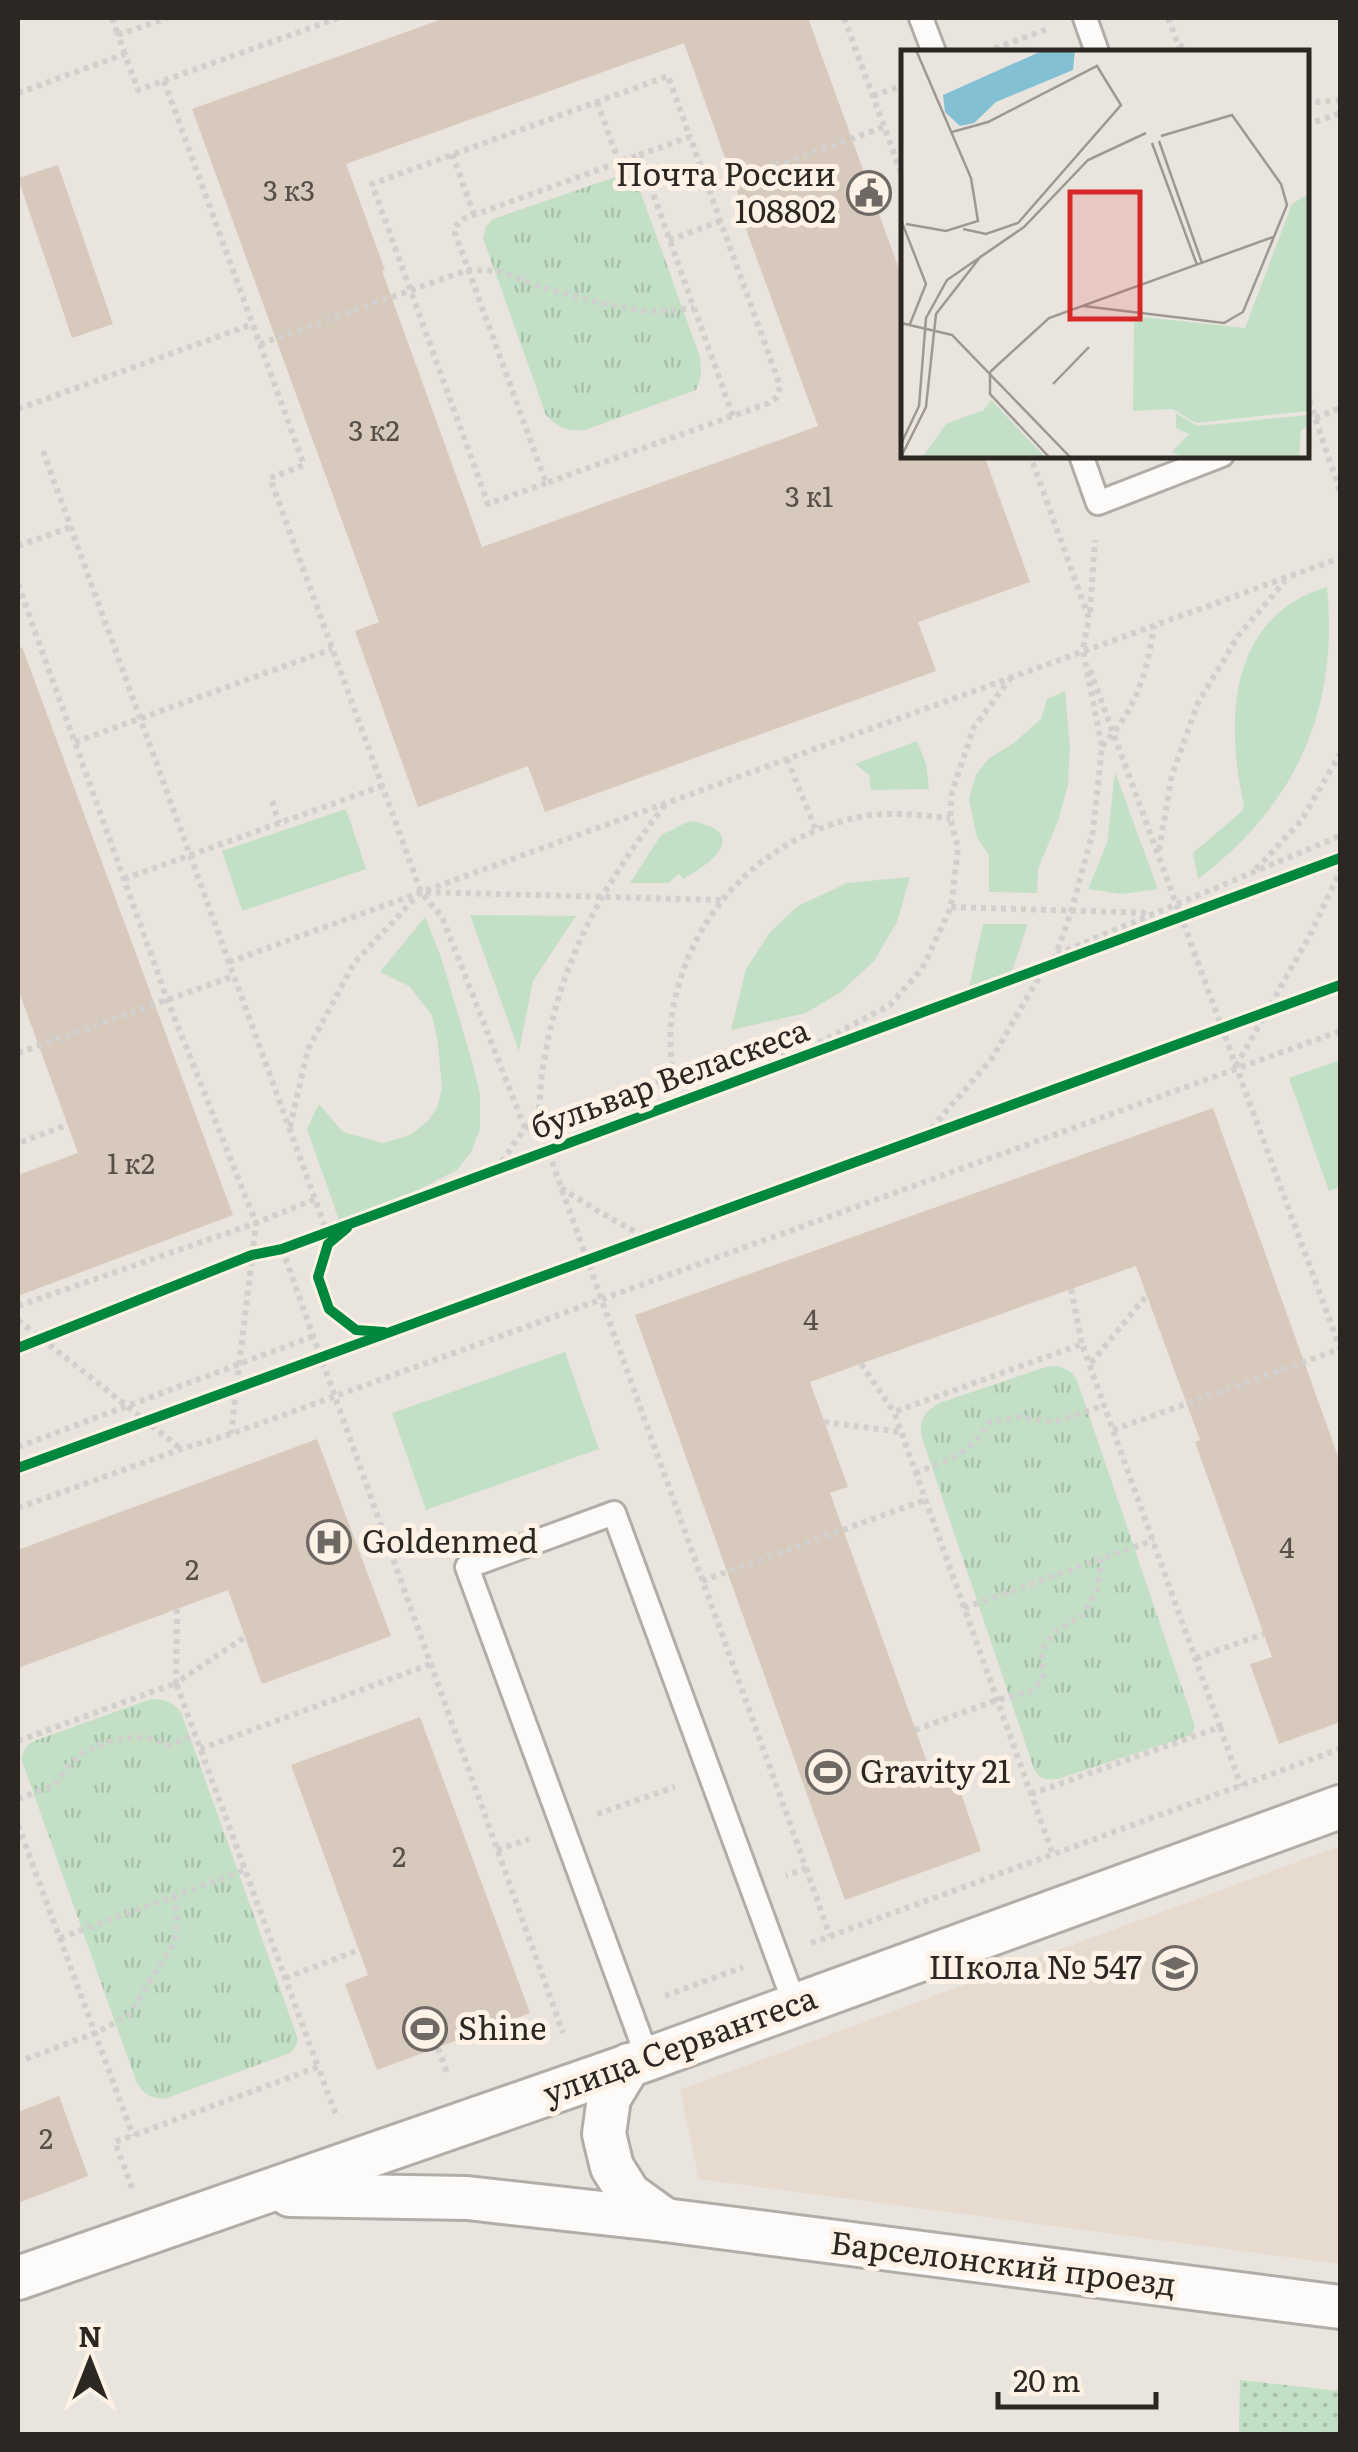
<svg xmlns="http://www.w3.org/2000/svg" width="1358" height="2452" font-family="Literata,serif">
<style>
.education{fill:#e7dace}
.grass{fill:#c3e0c6}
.park{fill:url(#park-tufts)}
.garden{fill:url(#garden-dots)}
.building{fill:#d7cabc;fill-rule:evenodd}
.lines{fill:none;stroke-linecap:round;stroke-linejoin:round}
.service-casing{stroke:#b1ada8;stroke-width:28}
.minor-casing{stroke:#b1ada8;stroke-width:48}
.path{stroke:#d2d0ce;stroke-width:6;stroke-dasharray:5 5;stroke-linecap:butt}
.service{stroke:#fcfbfa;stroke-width:22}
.minor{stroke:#fcfbfa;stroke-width:42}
.cycleway-casing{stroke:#fdf2e5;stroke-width:16}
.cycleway{stroke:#00873e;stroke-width:10}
.labels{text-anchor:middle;stroke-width:10;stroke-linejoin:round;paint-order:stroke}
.number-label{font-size:28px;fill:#575049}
.poi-label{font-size:32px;fill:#2c2723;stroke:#fdf2e5;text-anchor:start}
.street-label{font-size:32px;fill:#2c2723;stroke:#fdf2e5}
.inset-road{fill:none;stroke:#9e9893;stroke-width:2.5}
.view{fill:#d62828;fill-opacity:0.15;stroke:#d62828;stroke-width:5}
.inset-edge{fill:none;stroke:#2c2723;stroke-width:5}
</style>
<defs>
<pattern id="park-tufts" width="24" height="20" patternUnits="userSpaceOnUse" patternTransform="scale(2.5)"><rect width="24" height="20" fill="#c3e0c6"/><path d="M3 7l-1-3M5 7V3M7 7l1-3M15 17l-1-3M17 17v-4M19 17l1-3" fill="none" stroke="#a8c0aa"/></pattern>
<pattern id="garden-dots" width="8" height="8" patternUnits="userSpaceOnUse" patternTransform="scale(2.5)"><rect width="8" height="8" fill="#c3e0c6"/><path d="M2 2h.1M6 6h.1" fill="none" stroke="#a8c0aa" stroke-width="1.8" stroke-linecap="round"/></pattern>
</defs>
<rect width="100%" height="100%" fill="#eae4de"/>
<polygon class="education" points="1340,1846 1340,2264 699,2179 680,2090"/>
<g class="grass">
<path d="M 1327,587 C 1339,710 1296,805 1198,879 L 1193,853 L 1242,811 L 1244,806 C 1225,721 1228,616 1327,587 Z"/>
<polygon points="1065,691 1070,747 1068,785 1058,821 1038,869 1037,893 989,892 989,855 977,838 969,799 976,775 987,760 1015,742 1041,719 1047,699"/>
<polygon points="917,741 926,764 929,789 871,790 869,775 855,764"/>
<polygon points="1115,772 1158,889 1122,894 1088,889 1107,843"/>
<polygon points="346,809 366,869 242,911 222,851"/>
<path d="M 689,821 C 706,823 735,831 717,854 C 709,864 694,872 684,879 L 679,874 L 668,883 L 630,883 L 661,835 Z"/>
<polygon points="910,877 897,922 874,961 841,992 806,1013 731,1030 746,969 770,932 798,906 847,883"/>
<polygon points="470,915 576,916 533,981 519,1051"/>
<polygon points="425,917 441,957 472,1061 480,1094 480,1129 471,1152 457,1170 416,1191 339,1220 307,1129 319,1104 343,1132 383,1143 410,1135 428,1121 437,1108 442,1089 438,1043 432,1015 409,986 380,972"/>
<polygon points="983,924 1028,924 1010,977 968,992"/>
<polygon points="1340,1060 1340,1187 1329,1191 1289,1078"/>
<polygon points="565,1352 599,1449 426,1510 392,1413"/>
</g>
<g class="park">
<path d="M 624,174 L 633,178 L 638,185 L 699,354 C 702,367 702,377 696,390 L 585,430 C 568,431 558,428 546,415 L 483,238 L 486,227 L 493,219 Z"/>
<path d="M 1058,1366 L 1070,1371 L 1077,1380 L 1195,1726 L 1193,1732 L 1188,1736 L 1058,1779 C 1046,1780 1040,1780 1034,1769 L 921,1435 C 920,1417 925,1412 939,1403 L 1046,1367 Z"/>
<path d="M 151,1699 C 165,1699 172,1702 181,1712 L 298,2039 L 295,2048 L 290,2053 L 164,2099 C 150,2098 143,2094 136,2081 L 21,1758 L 26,1746 L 34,1741 Z"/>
</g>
<polygon class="garden" points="1240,2380 1340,2391 1340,2434 1239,2434"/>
<g class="building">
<path d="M 445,18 L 808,18 L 903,280 L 903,455 L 984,455 L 1030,582 L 918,622 L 936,671 L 545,812 L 528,766 L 418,807 L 355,631 L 379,622 L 192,109 ZM 684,43 L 743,208 L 739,210 L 818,426 L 482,547 L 382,271 L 385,270 L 346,164 Z"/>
<polygon points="58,165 113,324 72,338 18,178"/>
<polygon points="22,647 233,1215 18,1296 18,1175 78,1153 18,989 18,648"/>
<polygon points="1213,1108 1340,1462 1340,1722 1279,1744 1250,1664 1272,1657 1195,1442 1200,1440 1136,1266 860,1364 810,1382 848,1487 830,1493 935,1784 955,1776 981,1851 845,1900 635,1315"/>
<polygon points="317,1439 391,1636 262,1684 228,1590 18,1668 18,1550"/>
<polygon points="420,1717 530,2013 377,2070 345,1984 368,1975 291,1765"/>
<polygon points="59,2096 88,2176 18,2203 18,2112"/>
</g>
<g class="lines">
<g class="service-casing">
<g id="service">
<polyline points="921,18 934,52"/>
<polyline points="1085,18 1097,52"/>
<polyline points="1081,455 1098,503 1222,455"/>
<polyline points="648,2059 467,1567 614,1513 795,2005"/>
</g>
</g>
<g class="minor-casing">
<g id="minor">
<polyline points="629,2065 609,2098 604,2134 612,2167 629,2194 665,2220"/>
<polyline points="290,2195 467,2198 665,2220 1340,2307"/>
<polyline points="18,2278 648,2059 1340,1807"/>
</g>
</g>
<g class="path">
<polyline points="112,18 118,35"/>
<polyline points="844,18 903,178"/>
<polyline points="1168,18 1181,52"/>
<polyline points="1179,45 1193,52"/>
<polyline points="985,52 1050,28"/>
<polyline points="125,54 118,35 167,18"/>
<polyline points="164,81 304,465 270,478 421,892 442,917 525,1128"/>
<polyline points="18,93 125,54 138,90 338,18"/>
<polyline points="873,96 903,85"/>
<polyline points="1306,99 1317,102 1340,100"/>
<polyline points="597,102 619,162"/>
<polyline points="1306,125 1340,113"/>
<polyline points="452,154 474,214"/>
<polyline points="639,155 690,137 777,377 780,387 777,397 769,403 546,483 455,233 455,227 463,219 639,155 733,416"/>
<polyline points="709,190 884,127"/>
<polyline points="669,240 721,221"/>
<polyline points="260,344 468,270 499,271 537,286 600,303 649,312 694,308"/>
<polyline points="1306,391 1340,491"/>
<polyline points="18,409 253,324"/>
<polyline points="1306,422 1340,408"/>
<polyline points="43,451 327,1232"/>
<polyline points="546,483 488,504 372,184 668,76 690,137"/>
<polyline points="18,546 71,527"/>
<polyline points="18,584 167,999 256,1223 231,1434"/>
<polyline points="1090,612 1095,540"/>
<polyline points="1090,670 1340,1348"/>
<polyline points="75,742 332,649"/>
<path d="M 1102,746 C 1136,709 1147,674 1154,625"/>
<polyline points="787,759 816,830"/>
<polyline points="272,801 279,823"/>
<path d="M 665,805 C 602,886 561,959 544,1061 C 540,1082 540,1103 538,1123 L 806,1868 L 786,1876"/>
<polyline points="1159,850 1172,775 1198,703 1238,636 1285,581"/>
<polyline points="1256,869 1301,821 1340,754"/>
<polyline points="124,879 382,786"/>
<polyline points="951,907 1150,913"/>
<polyline points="1057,954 1340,836"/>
<polyline points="229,962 1340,558"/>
<polyline points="18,1053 234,976"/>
<polyline points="1236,1066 1311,933 1340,871"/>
<path d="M 672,1077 C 672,1059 669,1040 671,1023 C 683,921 758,838 859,817 C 889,811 919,815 950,818"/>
<polyline points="290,1127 308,1049 354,963 421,892 721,900"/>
<polyline points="925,1136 992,1058 1045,967 1056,955 1071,912 1093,831 1102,747 1083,650 1089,618 1030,455"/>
<polyline points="21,1142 67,1125"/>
<polyline points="496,1170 525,1128 672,1077 728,1054 764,1056 805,1050 890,1005 922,969 951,907 958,848 950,818 952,792 974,727 1010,679"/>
<polyline points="561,1188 601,1213 647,1238"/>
<polyline points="282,1249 563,2033"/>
<polyline points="1071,1289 1082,1344"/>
<polyline points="18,1306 256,1223 315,1199"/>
<polyline points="18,1320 180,1448"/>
<polyline points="1091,1363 1147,1295"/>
<polyline points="861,1364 894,1412"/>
<polyline points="824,1422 901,1432"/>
<polyline points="1113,1430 1340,1349"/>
<polyline points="18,1447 314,1336"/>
<path d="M 915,1473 C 948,1460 971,1454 989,1422 L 1019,1417 L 1055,1422 L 1105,1405"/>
<polyline points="18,1508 181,1449 231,1434 1340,1031"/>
<polyline points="702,1581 925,1500"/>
<polyline points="964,1608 1154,1540"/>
<polyline points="177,1609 176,1683 245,1637"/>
<polyline points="1196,1658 1264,1634"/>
<polyline points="1220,1727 1241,1786"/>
<polyline points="915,1730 997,1700 1034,1690 1043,1677 1042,1650 1055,1632 1083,1615 1097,1591 1101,1560"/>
<polyline points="18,1741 176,1683 318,2067"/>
<polyline points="200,1749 431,1664"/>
<polyline points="1031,1794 1220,1727 1082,1344 894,1412 1031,1794 1053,1855"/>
<polyline points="18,1799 54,1786 67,1767 84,1752 104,1743 126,1738 148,1738 170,1745 195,1735"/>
<polyline points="597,1814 675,1787"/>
<polyline points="18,1825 133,2136"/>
<polyline points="497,1850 529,1839"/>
<polyline points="806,1868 830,1936"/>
<polyline points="60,1938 245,1870"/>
<polyline points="811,1943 1340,1749"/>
<polyline points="285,1978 359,1950"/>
<polyline points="665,1996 743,1967"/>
<polyline points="438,2048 448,2075"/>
<polyline points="26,2059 95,2033 128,2016 174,1943 177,1916 174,1896"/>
<polyline points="132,2188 115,2142 318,2067 336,2115"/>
</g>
<use href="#service" class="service"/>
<use href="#minor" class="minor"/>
<g class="cycleway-casing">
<g id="cycleway">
<polyline points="347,1228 328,1244 318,1277 329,1309 356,1330 384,1332"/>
<polyline points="18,1348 252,1255 282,1249 1340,858"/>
<polyline points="18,1468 1340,985"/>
</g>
</g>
<use href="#cycleway" class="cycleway"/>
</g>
<defs>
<g id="civic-ring" transform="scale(2.25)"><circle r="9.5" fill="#fdf2e5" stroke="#6e6964" stroke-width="1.5"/><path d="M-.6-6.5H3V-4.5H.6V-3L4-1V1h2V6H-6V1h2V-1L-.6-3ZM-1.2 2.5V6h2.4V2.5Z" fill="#6e6964"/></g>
<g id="hospital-ring" transform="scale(2.25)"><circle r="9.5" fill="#fdf2e5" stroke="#6e6964" stroke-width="1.5"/><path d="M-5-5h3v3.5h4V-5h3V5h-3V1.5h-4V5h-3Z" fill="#6e6964"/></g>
<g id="stadium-ring" transform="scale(2.25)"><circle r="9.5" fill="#fdf2e5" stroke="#6e6964" stroke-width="1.5"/><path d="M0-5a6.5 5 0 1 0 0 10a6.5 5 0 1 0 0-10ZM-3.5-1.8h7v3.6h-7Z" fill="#6e6964"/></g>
<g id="school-ring" transform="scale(2.25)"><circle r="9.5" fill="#fdf2e5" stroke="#6e6964" stroke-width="1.5"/><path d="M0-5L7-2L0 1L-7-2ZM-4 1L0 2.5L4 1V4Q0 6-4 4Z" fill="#6e6964"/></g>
</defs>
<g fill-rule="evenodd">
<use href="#civic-ring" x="869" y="193"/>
<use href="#hospital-ring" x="329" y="1542"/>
<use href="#stadium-ring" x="828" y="1772"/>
<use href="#school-ring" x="1175" y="1968"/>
<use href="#stadium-ring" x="425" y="2029"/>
</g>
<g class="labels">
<g class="number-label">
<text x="289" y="201">3 к3</text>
<text x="374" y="441">3 к2</text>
<text x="809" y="507">3 к1</text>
<text x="131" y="1174">1 к2</text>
<text x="811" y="1330">4</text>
<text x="1287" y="1558">4</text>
<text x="192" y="1580">2</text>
<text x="399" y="1867">2</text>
<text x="46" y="2149">2</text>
</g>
<g class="poi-label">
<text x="836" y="186" text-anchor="end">Почта России<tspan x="836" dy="37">108802</tspan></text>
<text x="362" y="1553">Goldenmed</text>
<text x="860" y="1783">Gravity 21</text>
<text x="1142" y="1979" text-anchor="end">Школа № 547</text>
<text x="458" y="2040">Shine</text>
</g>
<g class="street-label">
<text transform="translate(670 1079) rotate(-20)" y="11">бульвар Веласкеса</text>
<text transform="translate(680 2046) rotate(-20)" y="11">улица Сервантеса</text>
<text transform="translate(1003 2264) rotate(7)" y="11">Барселонский проезд</text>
</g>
</g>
<g transform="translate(901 50)">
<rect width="408" height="408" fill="#eae4de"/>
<path d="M 90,350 L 144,407 L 21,408 L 45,374 L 83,360 ZM 275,363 L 296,376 L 407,365 L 407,375 L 400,381 L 398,407 L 281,407 L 271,402 L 288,384 L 275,378 Z" fill="#c3e0c6"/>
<path d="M 407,144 L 407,361 L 295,373 L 272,359 L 232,361 L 233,266 L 344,278 L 391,154 Z" fill="#c3e0c6"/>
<path d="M 143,0 L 174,0 L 172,20 L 95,52 L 73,73 L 59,76 L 44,62 L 42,45 Z" fill="#83c0d4"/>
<path class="inset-road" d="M 51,82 L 87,72 L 196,16 L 220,55 L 117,173 L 85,184 L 62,179M 258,91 L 301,213M 251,93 L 296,215M 0,170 L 25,234 L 9,274M 5,174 L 45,181 L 77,171 L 70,128 L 15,0M 182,256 L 323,273 L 342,262 L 386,155 L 380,134 L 331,65 L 260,86M 0,273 L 51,285 L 170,408M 89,322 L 148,268 L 372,187M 89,322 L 89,344 L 149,408M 152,334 L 188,297M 0,394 L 18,356 L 25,268 L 46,230 L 123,177 L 187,110 L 245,83M 0,407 L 25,357 L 35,264 L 80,206"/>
<path class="view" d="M 169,142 L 239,142 L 239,269 L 169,269 Z"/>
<rect width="408" height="408" class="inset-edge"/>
</g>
<rect width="1358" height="2452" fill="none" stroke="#2c2723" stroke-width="40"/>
<g transform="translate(90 2362)" stroke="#fdf2e5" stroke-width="8" paint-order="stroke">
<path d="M0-8L18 38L0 25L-18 38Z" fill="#2c2723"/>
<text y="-15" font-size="28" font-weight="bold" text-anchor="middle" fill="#2c2723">N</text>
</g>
<path d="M998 2392v15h158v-15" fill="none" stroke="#2c2723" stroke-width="5"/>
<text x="1013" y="2392" font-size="30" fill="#2c2723" stroke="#fdf2e5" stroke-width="8" paint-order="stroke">20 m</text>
</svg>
